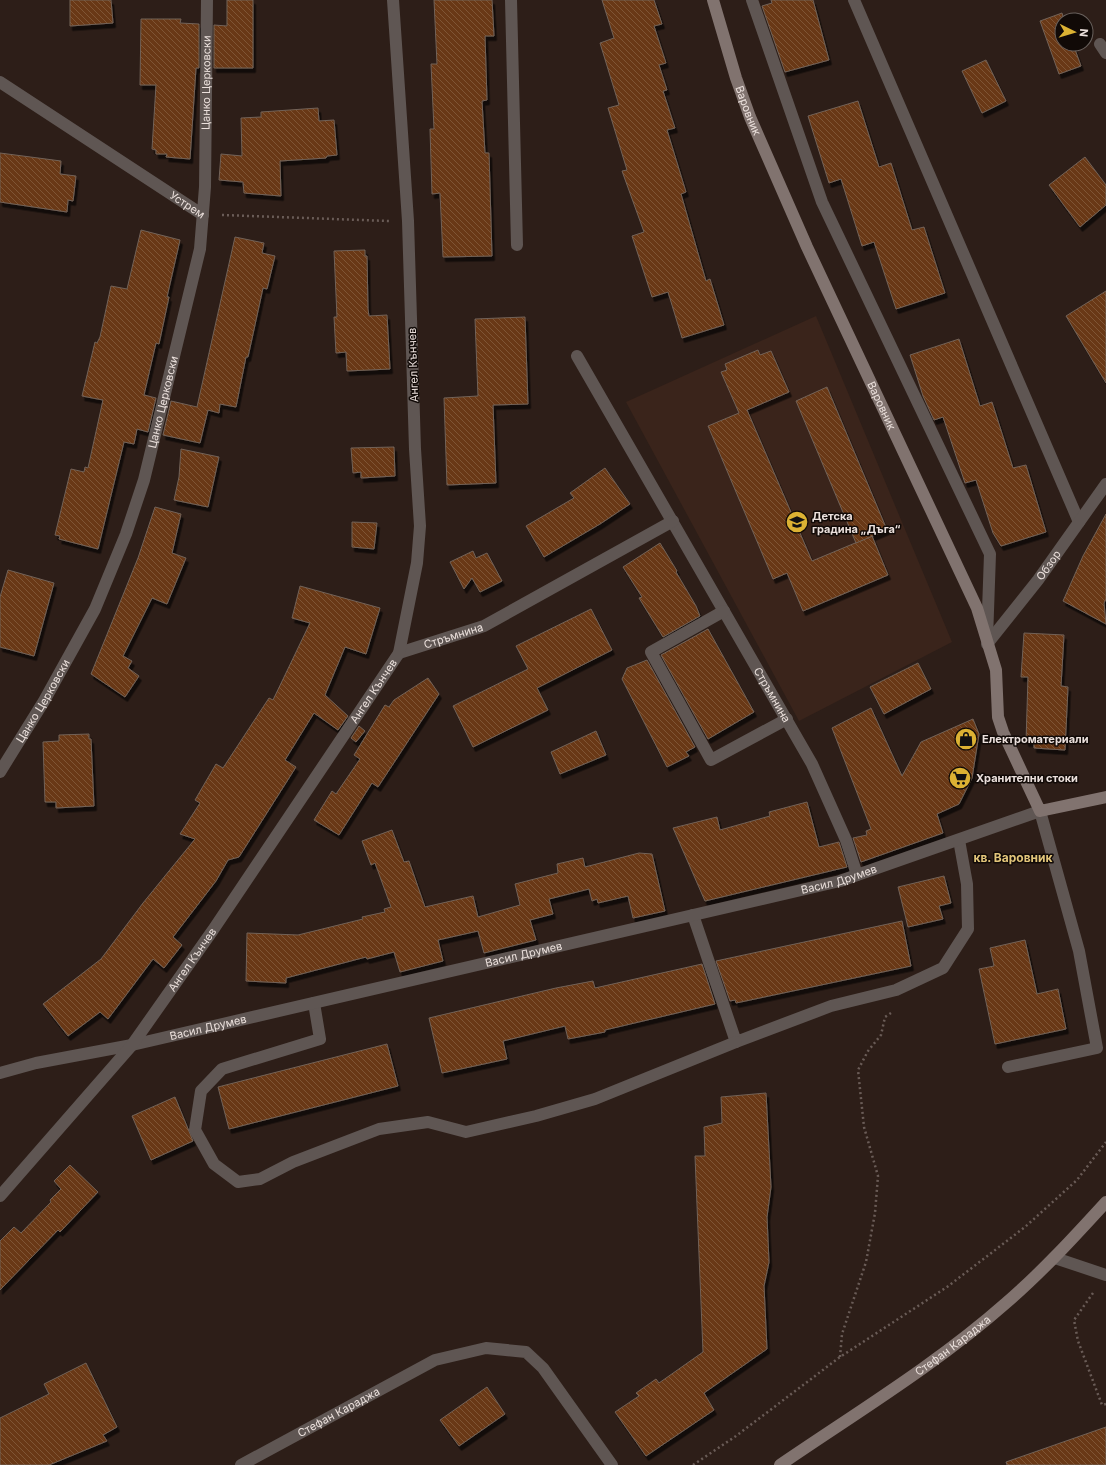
<svg xmlns="http://www.w3.org/2000/svg" width="1106" height="1465" font-family="Inter,sans-serif">
<style>
.built{fill:#3a241b}
.building{fill:url(#building-back-hatch);stroke:#726258;filter:url(#shadow)}
.lines{fill:none;stroke-linecap:round;stroke-linejoin:round}
.path{stroke:#6a5c57;stroke-width:2.5;stroke-dasharray:2 3;stroke-linecap:butt}
.lane{stroke:#5f5653;stroke-width:12}
.street{stroke:#5f5653;stroke-width:12}
.secondary{stroke:#81736f;stroke-width:12}
.labels{text-anchor:middle;stroke-width:3;stroke-linejoin:round;paint-order:stroke}
.street-label{font-size:11px;fill:#ebe0dc;stroke:#110a07}
.poi-label{font-size:11px;font-weight:bold;fill:#ebe0dc;stroke:#110a07;text-anchor:start}
.neighbourhood-label{font-size:12px;font-weight:bold;fill:#e2c57a;stroke:#110a07}
</style>
<defs>
<pattern id="building-back-hatch" width="6" height="6" patternUnits="userSpaceOnUse"><rect width="6" height="6" fill="#693813"/><path d="M-1 5l2 2M0 0l6 6M5-1l2 2" fill="none" stroke="#7f5435"/></pattern>
<filter id="shadow"><feDropShadow dx="2.5" dy="4.5" stdDeviation="0" flood-color="#0009"/></filter>
</defs>
<rect width="100%" height="100%" fill="#2d1e18"/>
<polygon class="built" points="816,316 952,642 799,721 626,402"/>
<g class="building">
<polygon points="70,0 111,0 113,23 70,26"/>
<polygon points="227,0 253,0 253,68 214,68 214,25 227,26"/>
<polygon points="434,0 492,0 494,36 485,36 487,100 482,101 485,153 489,153 492,256 443,257 440,193 432,194 430,129 434,129 431,64 437,64"/>
<polygon points="602,0 654,0 662,24 654,26 666,63 659,65 667,90 663,91 675,128 667,130 686,192 681,194 706,281 710,279 724,325 682,338 668,292 652,297 632,236 644,232 622,171 627,170 608,108 619,105 600,43 614,38"/>
<polygon points="771,0 813,0 829,60 785,72 762,6 772,3"/>
<polygon points="1062,13 1064,20 1062,20 1062,44 1073,44 1081,66 1059,74 1040,21"/>
<polygon points="141,19 181,19 180,23 199,24 199,68 196,68 190,159 166,157 167,154 156,154 156,150 152,149 156,85 140,85"/>
<polygon points="986,60 1006,101 982,113 962,71"/>
<polygon points="858,101 879,167 891,163 912,230 924,227 945,293 896,309 874,242 862,246 841,179 829,183 808,116"/>
<polygon points="318,108 319,121 334,120 337,155 327,156 326,158 280,161 281,196 244,193 243,182 219,180 221,154 242,156 241,118 261,117 261,112"/>
<polygon points="0,153 61,161 60,174 76,176 73,201 68,200 67,212 0,202"/>
<polygon points="1085,157 1106,185 1106,205 1080,227 1049,185"/>
<polygon points="141,230 180,240 167,297 169,297 159,344 156,343 144,395 156,398 148,432 137,429 134,444 124,442 98,549 59,539 60,536 55,535 71,469 84,472 85,467 88,468 103,400 82,396 95,342 97,343 100,337 111,286 127,289"/>
<polygon points="235,237 264,243 262,253 275,256 267,289 263,288 248,357 246,357 236,407 220,404 219,413 208,410 200,443 163,435 171,401 197,407"/>
<polygon points="365,250 365,256 367,256 368,309 369,316 387,315 390,369 347,371 346,352 336,353 334,317 337,317 334,251"/>
<polygon points="1106,291 1106,383 1066,316"/>
<polygon points="525,317 528,404 493,405 496,483 447,485 444,398 478,396 475,319"/>
<polygon points="959,339 980,406 992,402 1013,468 1026,465 1046,532 1001,546 993,533 976,480 965,483 943,417 934,420 923,396 910,355"/>
<polygon points="758,350 760,355 771,351 789,392 747,410 812,561 872,536 888,575 803,611 787,573 773,579 708,426 739,413 721,372 727,370 725,364"/>
<polygon points="827,387 887,530 856,543 796,401"/>
<polygon points="394,447 395,476 361,478 361,472 353,473 351,448"/>
<polygon points="181,449 219,457 208,507 174,500 179,477"/>
<polygon points="605,468 630,504 600,524 544,557 526,526 574,498 570,493"/>
<polygon points="155,507 181,514 172,553 186,558 167,604 152,598 123,656 132,661 128,668 139,676 125,697 91,674 138,558"/>
<polygon points="1106,514 1106,599 1104,603 1106,624 1063,601 1083,556"/>
<polygon points="352,522 377,523 374,549 352,547"/>
<polygon points="660,543 677,571 676,572 696,606 700,616 663,637 639,598 642,597 623,567"/>
<polygon points="473,551 476,558 487,553 502,581 480,592 472,578 464,589 450,562"/>
<polygon points="8,570 54,583 34,656 0,647 0,597"/>
<polygon points="300,586 380,608 366,654 345,647 325,695 348,716 338,730 314,713 285,760 296,767 239,857 228,860 216,881 173,937 182,945 164,968 153,959 108,1019 100,1012 68,1036 43,1004 101,959 143,903 195,839 180,834 200,803 195,800 216,764 223,768 269,698 273,700 310,623 292,618"/>
<polygon points="591,609 612,650 537,688 548,710 473,747 453,706 528,669 516,646"/>
<polygon points="708,629 754,712 708,739 661,655"/>
<polygon points="1024,633 1064,635 1061,686 1068,687 1065,750 1034,748 1034,742 1026,742 1028,677 1021,677"/>
<polygon points="647,660 695,747 686,752 689,756 667,767 622,679 627,668"/>
<polygon points="918,663 931,689 884,714 870,687"/>
<polygon points="428,678 439,694 378,787 372,783 339,835 314,820 332,791 336,794 360,759 354,755 385,705 389,707 394,700"/>
<polygon points="871,708 902,776 921,742 973,719 979,734 972,778 959,804 937,814 943,833 861,862 853,838 867,835 866,831 871,829 832,728"/>
<polygon points="359,726 365,731 356,742 351,738"/>
<polygon points="596,731 606,755 560,774 551,752"/>
<polygon points="89,734 89,739 91,739 94,806 56,808 56,802 45,802 43,742 59,741 59,735"/>
<polygon points="807,802 819,847 839,842 847,867 705,901 673,828 717,817 720,830 770,816 769,812"/>
<polygon points="392,830 404,862 409,861 425,907 473,896 478,917 520,905 515,884 558,873 557,864 583,858 585,867 639,853 652,854 665,911 633,918 628,896 598,903 597,899 592,901 589,889 549,899 553,914 530,920 536,940 484,953 478,931 438,940 443,961 400,972 394,952 367,959 366,957 286,978 286,983 246,981 247,933 298,935 363,919 362,917 385,912 384,909 391,907 375,863 371,865 362,841"/>
<polygon points="944,876 951,903 939,906 943,919 908,927 898,887"/>
<polygon points="902,921 911,966 736,1003 735,1000 730,1001 716,961"/>
<polygon points="1025,940 1037,994 1058,989 1066,1029 995,1044 979,969 994,966 990,948"/>
<polygon points="702,964 715,1004 605,1030 605,1032 568,1039 565,1026 503,1041 507,1059 442,1073 429,1018 556,988 593,981 595,988"/>
<polygon points="387,1044 398,1086 229,1129 218,1087"/>
<polygon points="766,1093 771,1187 767,1217 769,1262 764,1286 767,1349 704,1393 714,1410 646,1456 615,1412 639,1396 636,1393 656,1379 659,1383 703,1352 695,1156 705,1156 704,1127 722,1123 721,1097"/>
<polygon points="175,1097 193,1141 151,1160 132,1116"/>
<polygon points="70,1165 98,1192 60,1232 58,1230 0,1290 0,1241 14,1227 21,1233 51,1202 50,1200 61,1189 54,1181"/>
<polygon points="86,1363 117,1427 103,1435 107,1441 49,1465 0,1465 0,1418 49,1394 44,1384"/>
<polygon points="487,1387 505,1414 459,1446 440,1420"/>
<polygon points="1106,1427 1106,1465 1007,1465 1006,1462"/>
</g>
<g class="lines">
<g class="path">
<polyline points="222,215 389,221"/>
<polyline points="1093,1293 1074,1320 1078,1341 1102,1405 1106,1404"/>
<polyline points="840,1357 842,1334 866,1262 875,1213 878,1176 864,1127 858,1070 868,1051 881,1035 885,1017 891,1013"/>
<polyline points="693,1465 736,1436 840,1357 947,1287 1025,1227 1077,1180 1106,1142"/>
</g>
<g class="lane">
<polyline points="511,0 517,245"/>
<polyline points="752,0 822,202 990,554 987,639"/>
<polyline points="854,0 1079,522"/>
<path id="s1" d="M 0,82 L 203,215"/>
<path id="s2" d="M 577,356 L 812,764 L 846,840 L 857,875"/>
<polyline points="724,611 651,652 711,760 787,719"/>
<path id="s3" d="M 399,653 L 484,626 L 673,521"/>
<polyline points="693,915 736,1042 831,1006 896,990 943,968 968,929 967,884 959,840"/>
<polyline points="314,1003 320,1039 222,1069 201,1091 195,1130 214,1164 238,1182 260,1179 293,1162 379,1129 428,1122 466,1132 536,1116 595,1099 736,1042"/>
<polyline points="1008,1067 1097,1048 1079,951 1040,811"/>
<polyline points="0,1073 36,1063 132,1045"/>
<polyline points="1055,1258 1106,1275"/>
</g>
<g class="street">
<polyline points="1100,44 1106,53"/>
<path id="s4" d="M 987,644 L 1038,580 L 1106,484"/>
<path id="s5" d="M 0,772 L 44,701 L 95,609 L 126,534 L 144,480 L 200,249 L 205,187 L 207,0"/>
<path id="s6" d="M 132,1045 L 840,881 L 1040,811"/>
<path id="s7" d="M 0,1196 L 132,1045 L 213,930 L 399,653 L 417,563 L 420,526 L 415,449 L 408,221 L 393,0"/>
<path id="s8" d="M 241,1465 L 435,1360 L 486,1348 L 526,1352 L 543,1368 L 612,1465"/>
</g>
<g class="secondary">
<path id="s9" d="M 713,0 L 736,78 L 750,117 L 807,247 L 977,608 L 996,670 L 998,717 L 1003,732 L 1040,811 L 1106,797"/>
<path id="s10" d="M 780,1465 C 856,1413 937,1364 1006,1303 C 1042,1272 1074,1237 1106,1202"/>
</g>
</g>
<defs>
<g id="school-disc" transform="scale(1.15)"><circle r="9.5" fill="#dcb233" stroke="#110a07"/><path d="M0-5L7-2L0 1L-7-2ZM-4 1L0 2.5L4 1V4Q0 6-4 4Z" fill="#111"/></g>
<g id="shop-disc" transform="scale(1.15)"><circle r="9.5" fill="#dcb233" stroke="#110a07"/><path d="M-5-2.5h2.3a2.7 3.5 0 0 1 5.4 0H5L5.5 6h-11ZM-1.5-2.5h3a1.5 2.3 0 0 0-3 0Z" fill="#111"/></g>
<g id="supermarket-disc" transform="scale(1.15)"><circle r="9.5" fill="#dcb233" stroke="#110a07"/><path d="M-6-5.5h2.5l.6 2H6L4.5 2H-2.5L-4.4-4H-6ZM-1.5 3.2a1.3 1.3 0 1 0 .1 0ZM3 3.2a1.3 1.3 0 1 0 .1 0Z" fill="#111"/></g>
</defs>
<g fill-rule="evenodd">
<use href="#school-disc" x="797" y="522"/>
<use href="#shop-disc" x="966" y="739"/>
<use href="#supermarket-disc" x="960" y="778"/>
</g>
<g class="labels">
<g class="street-label">
<text dy="4" stroke="none"><textPath href="#s5" startOffset="731">Цанко Церковски</textPath></text>
<text dy="4" stroke="none"><textPath href="#s9" startOffset="116">Варовник</textPath></text>
<text dy="4" stroke="none"><textPath href="#s1" startOffset="224">Устрем</textPath></text>
<text transform="translate(413 365) rotate(-92)" y="4">Ангел Кънчев</text>
<text dy="4" stroke="none"><textPath href="#s5" startOffset="407">Цанко Церковски</textPath></text>
<text dy="4" stroke="none"><textPath href="#s9" startOffset="440">Варовник</textPath></text>
<text dy="4" stroke="none"><textPath href="#s4" startOffset="100">Обзор</textPath></text>
<text dy="4" stroke="none"><textPath href="#s3" startOffset="57">Стръмнина</textPath></text>
<text dy="4" stroke="none"><textPath href="#s7" startOffset="629">Ангел Кънчев</textPath></text>
<text dy="4" stroke="none"><textPath href="#s2" startOffset="391">Стръмнина</textPath></text>
<text dy="4" stroke="none"><textPath href="#s5" startOffset="83">Цанко Церковски</textPath></text>
<text dy="4" stroke="none"><textPath href="#s6" startOffset="726">Васил Друмев</textPath></text>
<text dy="4" stroke="none"><textPath href="#s6" startOffset="402">Васил Друмев</textPath></text>
<text dy="4" stroke="none"><textPath href="#s7" startOffset="305">Ангел Кънчев</textPath></text>
<text dy="4" stroke="none"><textPath href="#s6" startOffset="78">Васил Друмев</textPath></text>
<text dy="4" stroke="none"><textPath href="#s10" startOffset="210">Стефан Караджа</textPath></text>
<text dy="4" stroke="none"><textPath href="#s8" startOffset="111">Стефан Караджа</textPath></text>
</g>
<g class="poi-label">
<text x="812" y="520">Детска<tspan x="812" dy="13">градина „Дъга“</tspan></text>
<text x="982" y="743">Електроматериали</text>
<text x="976" y="782">Хранителни стоки</text>
</g>
<g class="neighbourhood-label">
<text x="1013" y="862">кв. Варовник</text>
</g>
</g>
<g transform="translate(1074 32) rotate(95)"><circle r="19" fill="#110a07" stroke="#68605c"/>
<path d="M0-3L7 15L0 10L-7 15Z" fill="#dcb233"/>
<text y="-6" font-size="11" font-weight="bold" text-anchor="middle" fill="#ebe0dc">N</text>
</g>
</svg>
